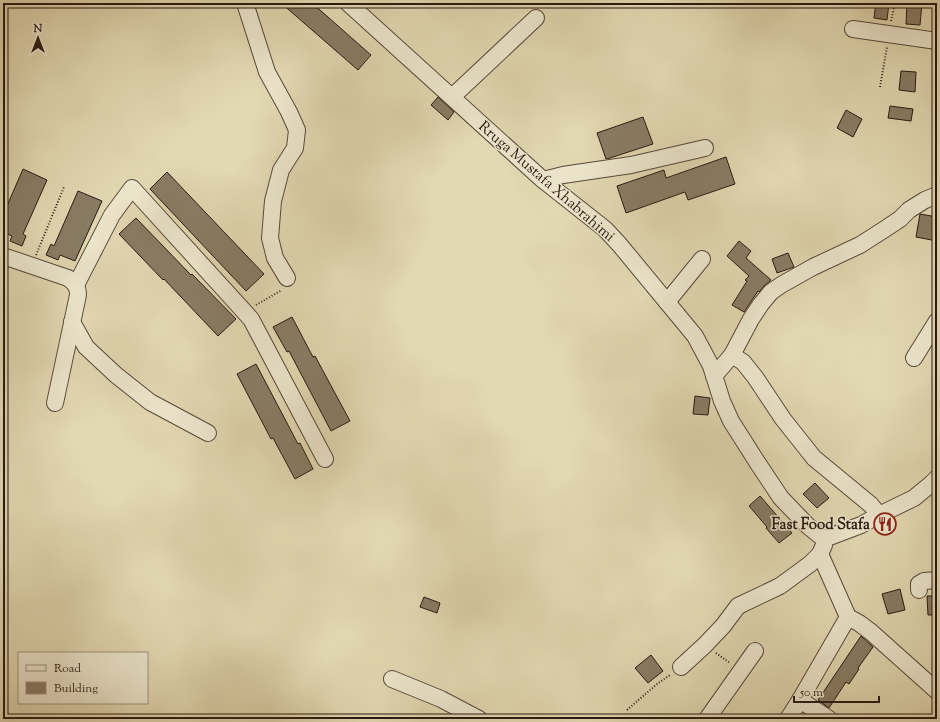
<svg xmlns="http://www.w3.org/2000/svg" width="940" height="722" font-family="'Sorts Mill Goudy',serif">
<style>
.building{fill:#897c65;stroke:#281912}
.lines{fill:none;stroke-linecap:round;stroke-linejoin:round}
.minor-casing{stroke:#56493a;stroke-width:18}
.path{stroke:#281912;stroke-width:2;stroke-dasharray:1 2;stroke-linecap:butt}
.minor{stroke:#ece6cd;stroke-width:16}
.labels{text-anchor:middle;stroke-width:3;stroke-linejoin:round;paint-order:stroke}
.street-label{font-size:15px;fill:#281912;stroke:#ece6cd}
.poi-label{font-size:15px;font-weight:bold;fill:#281912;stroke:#ece6cd;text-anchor:end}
</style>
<rect width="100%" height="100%" fill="#e2d8b2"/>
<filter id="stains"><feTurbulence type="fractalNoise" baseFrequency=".005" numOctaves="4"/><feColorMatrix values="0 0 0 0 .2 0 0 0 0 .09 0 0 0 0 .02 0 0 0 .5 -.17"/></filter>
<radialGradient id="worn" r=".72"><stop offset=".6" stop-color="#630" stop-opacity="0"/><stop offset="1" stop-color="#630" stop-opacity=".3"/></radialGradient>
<g class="building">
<polygon points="281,3 312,3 371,55 358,70"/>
<polygon points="876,3 889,3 887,20 874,18"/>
<polygon points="907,3 922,3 920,25 906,24"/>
<polygon points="901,71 916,72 915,92 899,90"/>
<polygon points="438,97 454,112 448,120 431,105"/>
<polygon points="890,106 913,109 911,121 888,118"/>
<polygon points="846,110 862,119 853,137 837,128"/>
<polygon points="643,117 653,144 610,158 606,159 597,133"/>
<polygon points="726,157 735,184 688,200 685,192 626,213 617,186 664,170 666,178"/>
<polygon points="23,169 47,180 23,234 26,236 22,246 10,241 12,236 3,232 3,215"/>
<polygon points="167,172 264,274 246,291 150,189"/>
<polygon points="78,191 102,201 75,261 60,255 58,260 46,255 51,244 54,246"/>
<polygon points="920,214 937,217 937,241 916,237"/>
<polygon points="136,218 191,275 192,274 236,319 218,336 164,279 163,280 119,234"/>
<polygon points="739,241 751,251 746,258 771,280 764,286 759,292 758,291 744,312 732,305 747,281 745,280 749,276 727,256"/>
<polygon points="788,253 794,267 777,273 772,259"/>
<polygon points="292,317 313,357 315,356 350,421 331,431 289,351 287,352 273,327"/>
<polygon points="256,364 298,444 300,443 313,469 295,479 273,438 271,439 237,374"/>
<polygon points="695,396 710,398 708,415 693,414"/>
<polygon points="815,483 829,498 817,508 803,494"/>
<polygon points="760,496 792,533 779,543 766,528 767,527 749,506"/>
<polygon points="900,589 905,610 888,614 882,594"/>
<polygon points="927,596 937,596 937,615 928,615"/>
<polygon points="424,597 440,603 437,613 420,607"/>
<polygon points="861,636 873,647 858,668 859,669 849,684 846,682 829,708 818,700"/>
<polygon points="651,655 663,671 648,683 635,668"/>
</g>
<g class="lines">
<g class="minor-casing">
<g id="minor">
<polyline points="245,3 267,72 289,112 297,130 295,148 281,170 273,201 270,238 275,258 287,278"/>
<polyline points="348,3 543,180 605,229 619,244 695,336 711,366 722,401 731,421 757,462 781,498 808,526 824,539"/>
<polyline points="853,29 937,41"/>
<polyline points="452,97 536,18"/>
<polyline points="543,180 563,175 631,165 705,148"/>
<path d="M 3,256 L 68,278 C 75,283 78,287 78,295 L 55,403"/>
<polyline points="76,285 112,215 132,188 251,319 325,459"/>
<polyline points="667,302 702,259"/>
<polyline points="72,322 86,347 116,375 150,402 208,433"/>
<polyline points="732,355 743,362 755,377 783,419 814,458 871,505 879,515"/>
<polyline points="914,358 937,321"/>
<polyline points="714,376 732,355 751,319 761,304 771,292 781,285 813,267 860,245 885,229 900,219 909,210 925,200 937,195"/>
<polyline points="824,539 861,525 879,515 914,498 931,484 937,478"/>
<polyline points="820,554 848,617 859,623 871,632 937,691"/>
<polyline points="919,590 919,584 924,581 937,580"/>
<polyline points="681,667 705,645 723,626 738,606 780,586 810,564 820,554 824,545 824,539"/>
<polyline points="392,679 441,699 479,719"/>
<polyline points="800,700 829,719"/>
<polyline points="707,719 755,651"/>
<polyline points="788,719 800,700 848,617"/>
</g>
</g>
<g class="path">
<polyline points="891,21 895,3"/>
<polyline points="880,87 887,47"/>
<polyline points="36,255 64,187"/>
<polyline points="256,305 282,290"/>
<polyline points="716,653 730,663"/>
<polyline points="627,710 657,684 670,675"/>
</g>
<use href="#minor" class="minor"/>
</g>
<defs>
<g id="restaurant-ring" transform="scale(1.15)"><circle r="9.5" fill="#ece6cd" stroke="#8f2418" stroke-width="1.5"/><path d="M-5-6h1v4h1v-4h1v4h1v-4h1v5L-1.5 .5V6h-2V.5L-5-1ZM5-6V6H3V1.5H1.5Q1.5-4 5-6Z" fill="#8f2418"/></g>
</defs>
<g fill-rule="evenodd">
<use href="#restaurant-ring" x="885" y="524"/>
</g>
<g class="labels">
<g class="street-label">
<text transform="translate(547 181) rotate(41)" y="5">Rruga Mustafa Xhabrahimi</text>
</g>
<g class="poi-label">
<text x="870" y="529">Fast Food Stafa</text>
</g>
</g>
<rect width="940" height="722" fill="none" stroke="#e2d8b2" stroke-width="16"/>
<rect x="4" y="4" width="932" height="714" fill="none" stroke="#281912" stroke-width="2"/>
<rect x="8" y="8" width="924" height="706" fill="none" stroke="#281912"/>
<rect x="18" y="652" width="130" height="52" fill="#ece6cd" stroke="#9e9482"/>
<rect x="26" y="665" width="20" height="6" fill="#ece6cd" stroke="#9e9482"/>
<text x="54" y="672" font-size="12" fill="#281912">Road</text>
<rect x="26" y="682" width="20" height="12" fill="#897c65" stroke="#9e9482"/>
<text x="54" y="692" font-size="12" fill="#281912">Building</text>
<g transform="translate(38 38)" stroke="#ece6cd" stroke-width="3" paint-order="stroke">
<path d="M0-3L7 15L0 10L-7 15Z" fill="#281912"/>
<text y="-6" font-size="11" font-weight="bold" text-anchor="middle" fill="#281912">N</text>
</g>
<path d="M794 696v6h85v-6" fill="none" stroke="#281912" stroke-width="2"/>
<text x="800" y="696" font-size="12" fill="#281912" stroke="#ece6cd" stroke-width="3" paint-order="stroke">50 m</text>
<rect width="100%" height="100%" filter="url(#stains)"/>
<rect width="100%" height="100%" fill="url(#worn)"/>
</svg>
